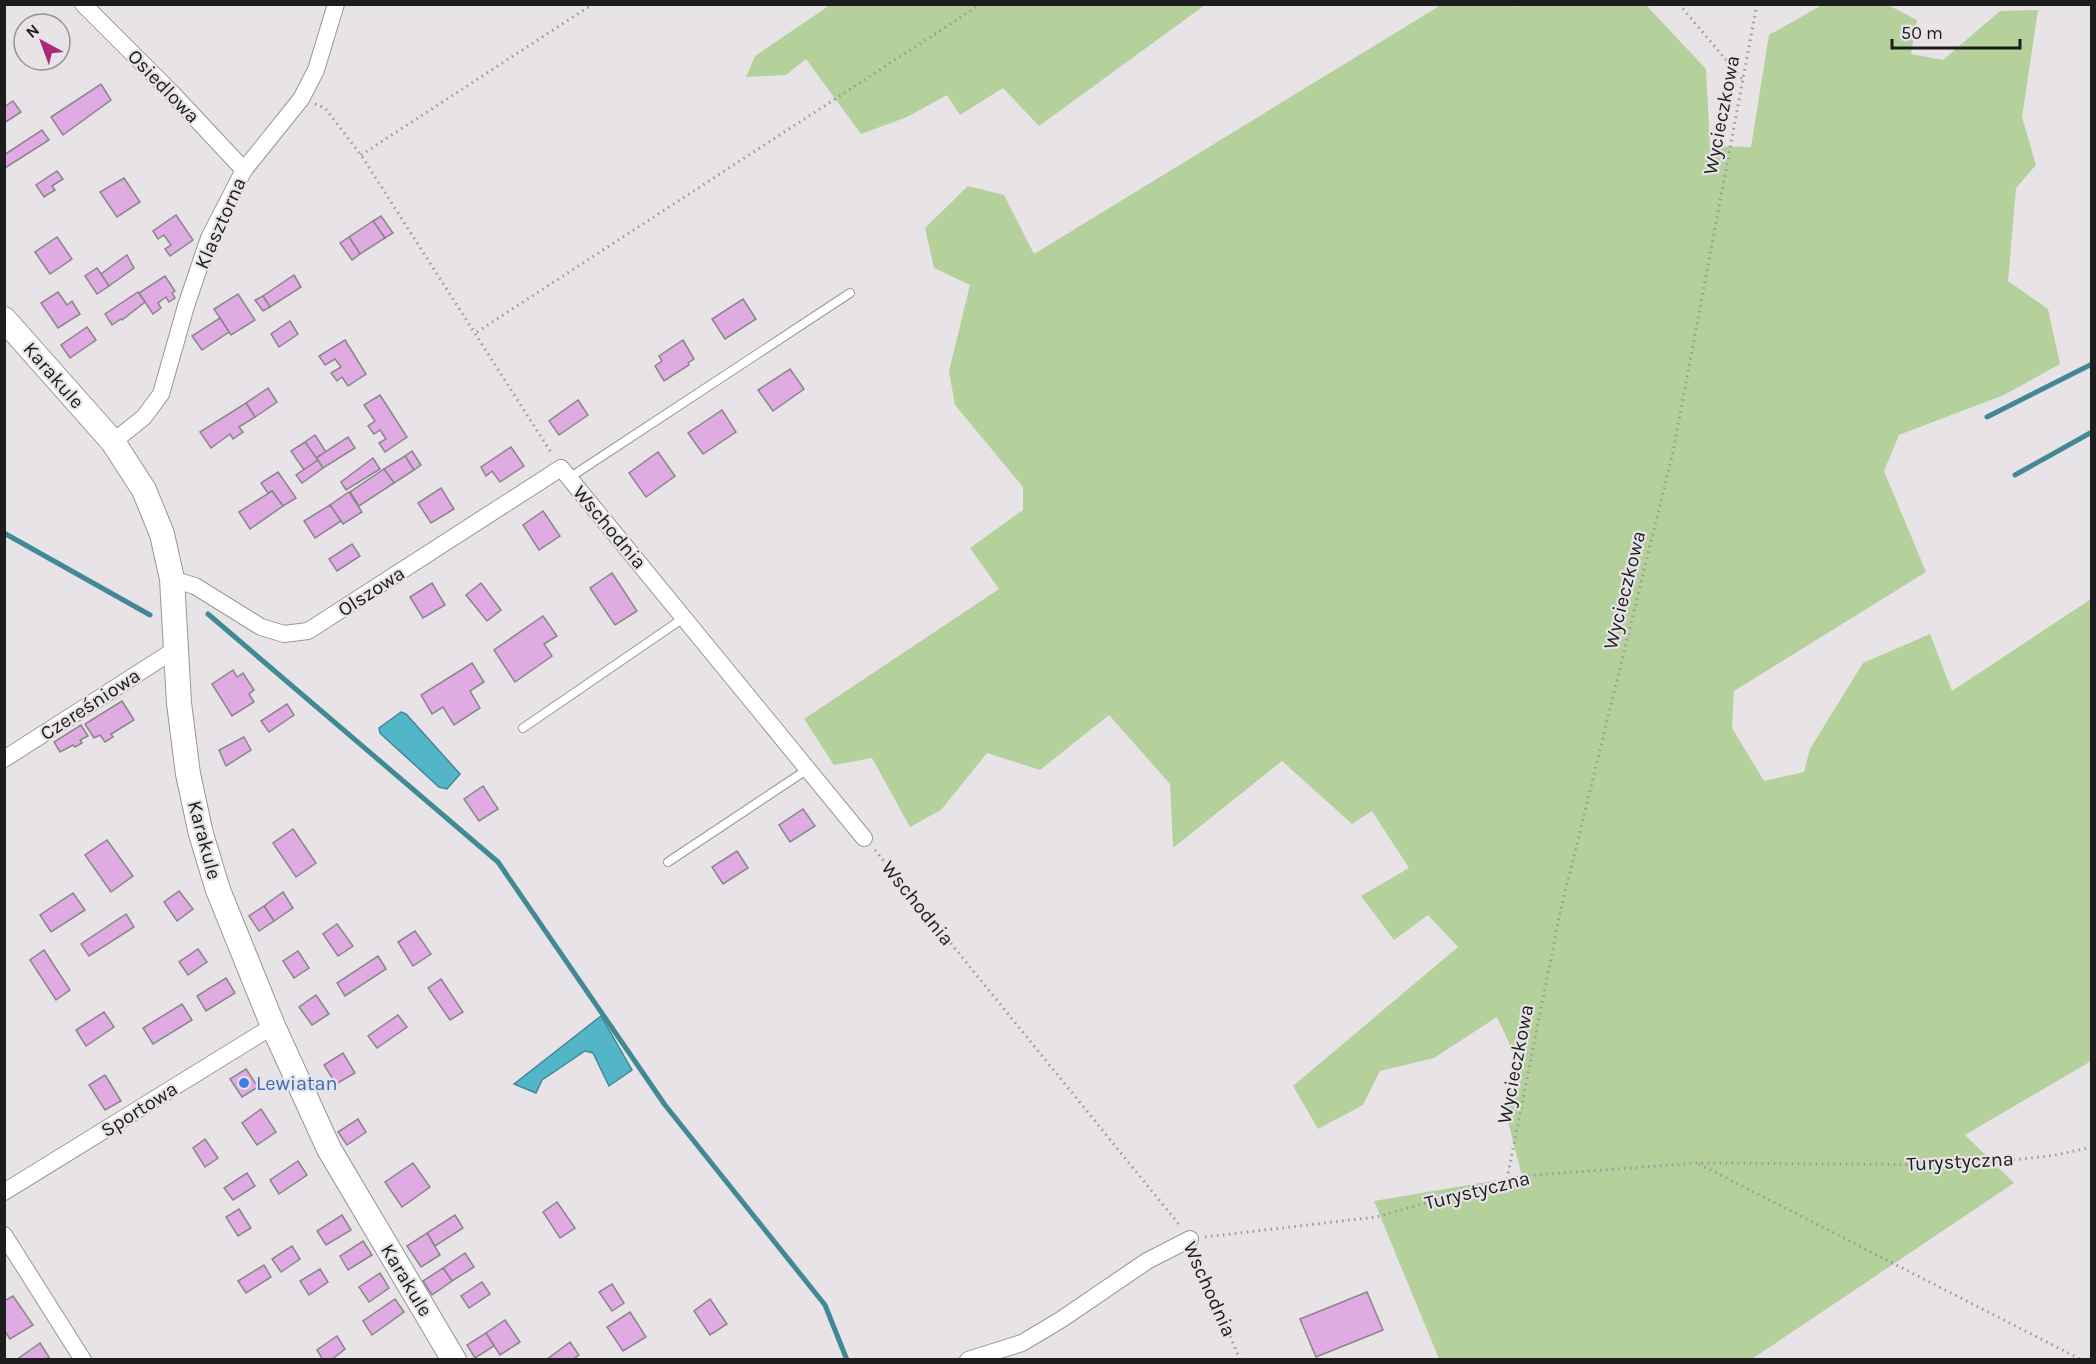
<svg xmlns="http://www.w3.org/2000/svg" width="2096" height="1364" font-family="Karla,sans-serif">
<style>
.green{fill:#b4d19b}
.water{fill:#52b6c8;stroke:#428895;stroke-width:1.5}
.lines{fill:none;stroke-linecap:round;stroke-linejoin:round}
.stream{stroke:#428895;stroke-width:5}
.building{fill:#dfabe2;stroke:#8a868a;stroke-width:1.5}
.lane-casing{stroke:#99969a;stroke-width:10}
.street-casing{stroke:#99969a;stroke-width:18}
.secondary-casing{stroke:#99969a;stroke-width:26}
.path{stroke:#9c999c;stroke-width:3;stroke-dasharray:1.5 4.5;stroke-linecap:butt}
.lane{stroke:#fff;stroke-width:8}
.street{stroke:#fff;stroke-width:16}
.secondary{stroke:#fff;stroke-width:24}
.shop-dot{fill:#3f7fe0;stroke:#e7e3e7;stroke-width:2}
.labels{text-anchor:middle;stroke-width:4.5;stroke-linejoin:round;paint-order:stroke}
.street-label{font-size:20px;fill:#1e1d1e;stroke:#e7e3e7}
.shop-label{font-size:20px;fill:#366cbe;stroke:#e7e3e7;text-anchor:start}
</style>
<rect width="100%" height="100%" fill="#e7e3e7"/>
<g class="green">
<polygon points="1514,4 1516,7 1521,4 1646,5 1706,69 1710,146 1751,147 1769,35 1822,5 1888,5 1917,20 1911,54 1943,60 2000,11 2038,10 2022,117 2036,165 2016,188 2008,281 2048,309 2060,364 2004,395 1899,435 1884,471 1926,572 1734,691 1732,728 1764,781 1804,772 1810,749 1863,663 1930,634 1952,691 2091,599 2091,1061 1965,1135 2014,1183 1752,1359 1439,1359 1374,1201 1522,1176 1505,1110 1519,1064 1497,1017 1434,1058 1380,1071 1363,1105 1318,1129 1293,1086 1458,947 1428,915 1394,940 1361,896 1409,868 1372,811 1352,824 1282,761 1173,848 1170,784 1109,715 1040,770 987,753 941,810 910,827 872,758 834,765 804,719 999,589 970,548 1023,510 1023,487 955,405 949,371 970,285 934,268 925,228 968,186 1004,195 1034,254 1441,5"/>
<polygon points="830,5 830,4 1205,5 1039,126 1003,88 960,115 947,95 907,117 861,134 806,59 786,75 746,77 755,56"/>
</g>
<g class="water">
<polygon points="401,712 406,714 460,774 447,789 439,787 380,733 379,728"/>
<polygon points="601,1016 632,1070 609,1086 593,1053 585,1051 542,1080 536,1093 514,1084"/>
</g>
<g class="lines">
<g class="stream">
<polyline points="1987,417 2092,364"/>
<polyline points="2015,475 2092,432"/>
<polyline points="4,533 150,615"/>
<polyline points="208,614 498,862 665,1105 825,1305 847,1360"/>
</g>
</g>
<g class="building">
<polygon points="101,84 111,100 63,135 51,117"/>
<polygon points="13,101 21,112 4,123 4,107"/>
<polygon points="42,130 49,140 5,168 4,155"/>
<polygon points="57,171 63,179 52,186 55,190 44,197 36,185"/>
<polygon points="124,178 140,202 117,217 100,192"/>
<polygon points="176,215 193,240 170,256 165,249 171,245 164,235 158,239 153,231"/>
<polygon points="381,216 393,233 385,238 373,221"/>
<polygon points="373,221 385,238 360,254 349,237"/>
<polygon points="57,237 72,259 50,274 35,252"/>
<polygon points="349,237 360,254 352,260 340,243"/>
<polygon points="127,255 134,268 109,286 101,274"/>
<polygon points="97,268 109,286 97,294 85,276"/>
<polygon points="294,275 301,287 270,307 263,296"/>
<polygon points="165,276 175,291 172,293 175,298 169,302 166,297 158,303 161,308 153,314 139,293"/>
<polygon points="58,292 67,305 72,301 80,314 58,328 41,303"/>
<polygon points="138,292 145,302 122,320 121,319 112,325 105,314"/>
<polygon points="238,294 255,320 231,335 214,309"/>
<polygon points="263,296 270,307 263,311 255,300"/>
<polygon points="743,299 756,319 725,339 712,319"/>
<polygon points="220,318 229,332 202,350 192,336"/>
<polygon points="290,321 298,334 279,347 271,334"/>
<polygon points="87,327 96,340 70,358 61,345"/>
<polygon points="345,340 366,374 348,386 342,377 337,381 331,373 341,367 335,359 325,365 319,356"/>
<polygon points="683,340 694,359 688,363 689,365 664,381 655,366 662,361 659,356"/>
<polygon points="790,369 804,389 773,411 758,390"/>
<polygon points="268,388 277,402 255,417 246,403"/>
<polygon points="380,395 407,437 385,452 379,443 386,439 380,430 374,434 368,426 375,421 364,405"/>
<polygon points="578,400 588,415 559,435 549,421"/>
<polygon points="246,403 255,417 239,427 243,432 233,439 230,434 211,448 200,432"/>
<polygon points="722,410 736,432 703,454 688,433"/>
<polygon points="315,435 326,452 316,458 305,442"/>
<polygon points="348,437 355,448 323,468 316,458"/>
<polygon points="305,442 318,460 304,470 291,451"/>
<polygon points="511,447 524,466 500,482 492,471 486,476 481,467"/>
<polygon points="412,451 421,465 414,470 405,456"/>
<polygon points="658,452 675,476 646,497 629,473"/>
<polygon points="405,456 414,470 394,483 384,469"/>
<polygon points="373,458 380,469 346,490 341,482"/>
<polygon points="318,460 323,468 302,483 296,475"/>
<polygon points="384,469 394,483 359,506 350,492"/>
<polygon points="278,472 296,498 283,506 272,491 268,493 261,483"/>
<polygon points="441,488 454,509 431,523 418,503"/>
<polygon points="272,491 283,506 250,529 239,512"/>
<polygon points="349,492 362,512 343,524 330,505"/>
<polygon points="330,505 341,521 315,538 304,521"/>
<polygon points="543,511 560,536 539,550 523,525"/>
<polygon points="352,544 360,556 337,571 329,559"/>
<polygon points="612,573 637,611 615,625 590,588"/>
<polygon points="432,583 445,605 423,618 410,597"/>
<polygon points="481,583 501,610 487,621 466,595"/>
<polygon points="543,616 557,636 544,644 552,656 515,682 494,650"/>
<polygon points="472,663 484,682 470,691 480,708 454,725 443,707 432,714 421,695"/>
<polygon points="233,670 237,677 243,673 254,690 249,694 254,702 232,716 212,684"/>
<polygon points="122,701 134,720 111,734 113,737 105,742 100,735 94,738 85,724"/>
<polygon points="287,704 294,715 269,732 261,721"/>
<polygon points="81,725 88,736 80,740 82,743 75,747 73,745 60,752 54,742"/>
<polygon points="244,737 251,750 226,766 219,750"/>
<polygon points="483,786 498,809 479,821 464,799"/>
<polygon points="803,809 815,826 790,842 779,825"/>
<polygon points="293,829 316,863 296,877 273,843"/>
<polygon points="107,840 133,876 111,892 85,855"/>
<polygon points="737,851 748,868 723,884 712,867"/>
<polygon points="179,891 193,909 177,921 164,902"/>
<polygon points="283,892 293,908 274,921 264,906"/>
<polygon points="73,893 85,910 51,932 40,915"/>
<polygon points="264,906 274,921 259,931 249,916"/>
<polygon points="126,914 134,927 89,956 81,944"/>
<polygon points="337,924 353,946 338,956 323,934"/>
<polygon points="415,931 431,954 413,966 398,942"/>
<polygon points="198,949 207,962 188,975 179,962"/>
<polygon points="44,950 70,990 56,1000 30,960"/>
<polygon points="298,951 309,968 294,978 283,961"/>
<polygon points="378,956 386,969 345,996 337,983"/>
<polygon points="226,978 235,993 206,1011 197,996"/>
<polygon points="441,979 463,1012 450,1020 428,988"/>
<polygon points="316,995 329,1014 312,1025 299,1007"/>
<polygon points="182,1004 192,1020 153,1044 143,1028"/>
<polygon points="104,1012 114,1027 86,1046 76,1030"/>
<polygon points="398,1015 407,1027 377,1048 368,1036"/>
<polygon points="343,1053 355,1073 336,1084 324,1065"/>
<polygon points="246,1069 258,1087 242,1097 230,1079"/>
<polygon points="105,1075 121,1101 105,1110 89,1085"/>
<polygon points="261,1109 276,1132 257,1145 242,1123"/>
<polygon points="358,1119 366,1132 347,1145 338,1132"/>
<polygon points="205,1139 218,1158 205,1167 193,1148"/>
<polygon points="298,1161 307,1175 279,1194 270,1180"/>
<polygon points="413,1163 430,1187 402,1207 385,1182"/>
<polygon points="247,1173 255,1186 233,1200 224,1188"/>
<polygon points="557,1202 575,1228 560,1238 543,1212"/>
<polygon points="239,1209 251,1228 238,1236 226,1217"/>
<polygon points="342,1215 351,1230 326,1245 317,1231"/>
<polygon points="455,1215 463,1228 435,1246 427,1233"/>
<polygon points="427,1233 440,1255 421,1267 407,1246"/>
<polygon points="363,1241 372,1255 348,1270 340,1256"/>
<polygon points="292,1246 300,1259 281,1272 272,1259"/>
<polygon points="465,1253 474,1267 452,1281 443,1268"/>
<polygon points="264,1265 271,1277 246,1293 238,1281"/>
<polygon points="443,1268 452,1281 432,1295 423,1281"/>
<polygon points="320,1269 328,1282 309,1295 300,1281"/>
<polygon points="380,1273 389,1288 369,1302 359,1287"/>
<polygon points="482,1282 490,1294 469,1308 461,1296"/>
<polygon points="612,1284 624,1303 612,1311 599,1292"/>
<polygon points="1367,1292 1383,1330 1316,1357 1300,1319"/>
<polygon points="13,1296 33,1325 10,1339 4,1330 4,1301"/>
<polygon points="395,1299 404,1312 372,1335 363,1321"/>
<polygon points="710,1299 727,1324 710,1335 694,1311"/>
<polygon points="630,1312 646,1337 623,1351 607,1327"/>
<polygon points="505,1320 520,1342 500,1355 486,1333"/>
<polygon points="486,1333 494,1346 475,1358 467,1345"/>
<polygon points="337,1336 345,1349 331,1360 323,1360 317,1350"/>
<polygon points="570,1342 579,1355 572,1360 546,1360"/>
<polygon points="40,1343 49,1357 45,1360 16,1360"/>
</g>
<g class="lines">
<g class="lane-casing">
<g id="lane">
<polyline points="569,478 850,293"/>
<polyline points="523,728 685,617"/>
<polyline points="668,862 808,769"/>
</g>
</g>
<g class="street-casing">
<g id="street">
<polyline points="83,4 171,92 244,170"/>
<polyline points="113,442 144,417 161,394 186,306 209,238 244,170 301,99 316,70 336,4"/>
<polyline points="172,579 195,586 261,627 284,634 308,631 561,468 864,838"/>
<polyline points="4,759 176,649"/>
<polyline points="4,1192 273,1026"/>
<polyline points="4,1235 83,1360"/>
<polyline points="968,1360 1022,1343 1062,1319 1147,1261 1190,1239"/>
</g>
</g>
<g class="secondary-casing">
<polyline id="secondary" points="4,319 113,442 144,490 162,534 172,579 179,703 188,774 201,834 218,890 273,1026 329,1149 454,1360"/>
</g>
<g class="path">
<polyline points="1679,4 1743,80"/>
<polyline points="315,104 325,108 361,155 552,454"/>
<polyline points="361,155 593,4"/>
<polyline points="477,332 981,4"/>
<polyline points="875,850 1181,1227"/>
<polyline points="1699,1164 2082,1360"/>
<polyline points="1507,1179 1560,913 1673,452 1757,4"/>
<polyline points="1205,1237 1376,1217 1522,1176 1697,1163 1970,1165 2056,1155 2092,1147"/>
<polyline points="1196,1253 1240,1360"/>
</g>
<use href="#lane" class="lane"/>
<use href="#street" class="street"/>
<use href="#secondary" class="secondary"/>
</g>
<circle class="shop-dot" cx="244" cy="1083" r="6"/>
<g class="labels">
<g class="street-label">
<text transform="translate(164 86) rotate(46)" y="7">Osiedlowa</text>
<text transform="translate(1721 115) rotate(-79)" y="7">Wycieczkowa</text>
<text transform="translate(220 223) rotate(-66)" y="7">Klasztorna</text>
<text transform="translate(54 375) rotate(49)" y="7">Karakule</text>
<text transform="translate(610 527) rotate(50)" y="7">Wschodnia</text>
<text transform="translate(1624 590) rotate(-76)" y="7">Wycieczkowa</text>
<text transform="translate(371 591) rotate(-33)" y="7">Olszowa</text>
<text transform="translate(90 704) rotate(-33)" y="7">Czereśniowa</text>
<text transform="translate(205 840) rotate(75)" y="7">Karakule</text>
<text transform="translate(918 903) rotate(51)" y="7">Wschodnia</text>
<text transform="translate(1515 1064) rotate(-79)" y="7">Wycieczkowa</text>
<text transform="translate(139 1109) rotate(-32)" y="7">Sportowa</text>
<text transform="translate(1960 1161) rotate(-3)" y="7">Turystyczna</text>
<text transform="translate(1477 1190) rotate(-14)" y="7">Turystyczna</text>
<text transform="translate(407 1280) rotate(59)" y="7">Karakule</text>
<text transform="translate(1210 1289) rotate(66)" y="7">Wschodnia</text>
</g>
<g class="shop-label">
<text x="256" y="1090">Lewiatan</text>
</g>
</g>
<rect width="2096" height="1364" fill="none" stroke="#1e1d1e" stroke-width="12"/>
<g transform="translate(42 42) rotate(319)"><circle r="28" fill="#e7e3e7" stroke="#979497" stroke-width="1.5"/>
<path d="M0-4.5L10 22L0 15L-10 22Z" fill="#aa2a78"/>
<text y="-9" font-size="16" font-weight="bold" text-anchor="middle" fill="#1e1d1e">N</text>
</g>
<path d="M1892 39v9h128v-9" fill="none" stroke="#1e1d1e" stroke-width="3"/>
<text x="1901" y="39" font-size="18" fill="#1e1d1e" stroke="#e7e3e7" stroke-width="4.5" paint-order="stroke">50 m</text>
</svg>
